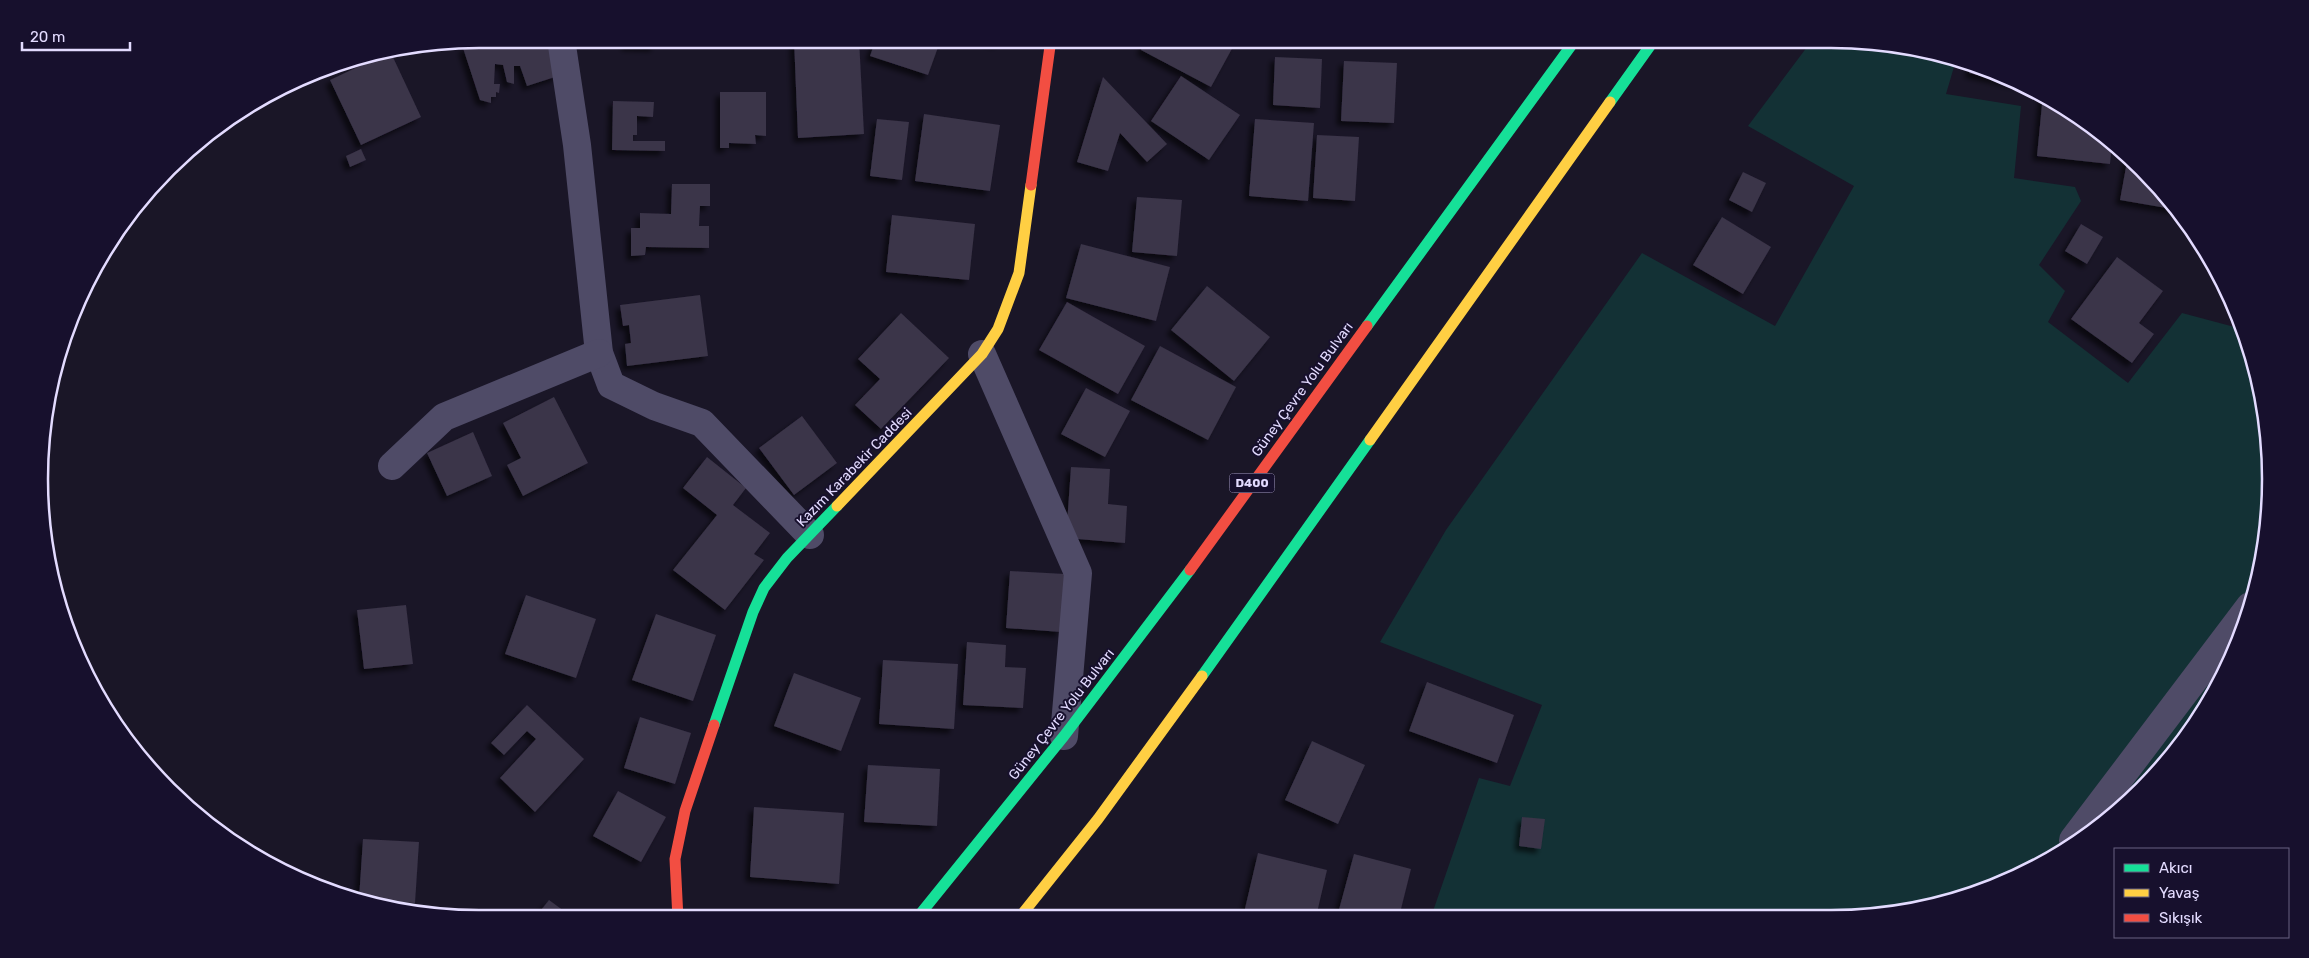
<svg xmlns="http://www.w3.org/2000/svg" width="2309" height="958" font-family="Rubik,sans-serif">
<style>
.green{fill:#133135}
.building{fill:#3a3448;filter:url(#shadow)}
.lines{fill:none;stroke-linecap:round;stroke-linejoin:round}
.street{stroke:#4f4b67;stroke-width:28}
.fast{stroke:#16e098;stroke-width:11}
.slow{stroke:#ffcf43;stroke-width:11}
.jam{stroke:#f24e42;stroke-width:11}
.labels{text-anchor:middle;stroke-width:4;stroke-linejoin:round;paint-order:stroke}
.shield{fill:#17102d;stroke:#a69ec0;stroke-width:1}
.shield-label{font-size:12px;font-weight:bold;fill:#e3dbff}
.street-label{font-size:14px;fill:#e3dbff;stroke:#17102d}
.rim{fill:none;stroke:#e3dbff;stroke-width:2.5}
</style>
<defs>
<filter id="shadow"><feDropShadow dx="-4.5" dy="4.5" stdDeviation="2.5" flood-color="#0009"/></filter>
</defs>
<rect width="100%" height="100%" fill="#1a1627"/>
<polygon class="green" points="1813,39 1830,39 1956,60 1946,94 2021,106 2014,178 2075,187 2081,201 2039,265 2065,291 2048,322 2128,383 2182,313 2242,329 2255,365 2269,450 2267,536 2247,620 2196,724 2120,810 1999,886 1888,915 1431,917 1479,778 1510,786 1542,705 1380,642 1446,530 1642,253 1775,326 1854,186 1748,126"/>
<g class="building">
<polygon points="483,39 546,39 558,76 527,86 520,66 514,66 514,84 507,82 503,65 495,64 494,84 500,84 499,93 496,92 496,97 491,97 491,103 480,100 463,48 483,41"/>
<polygon points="626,39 656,39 655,47 626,46"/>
<polygon points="794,39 859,39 864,134 798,138"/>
<polygon points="876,39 941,39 928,75 870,56"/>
<polygon points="982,39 1000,39 998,44"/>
<polygon points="1147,39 1222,39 1234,45 1211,87 1141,50"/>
<polygon points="391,53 421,117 361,145 330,80 383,55"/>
<polygon points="1275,57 1322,59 1320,108 1273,105"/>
<polygon points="1344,61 1397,63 1394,123 1341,121"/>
<polygon points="1972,62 2021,85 1969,73"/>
<polygon points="1181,76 1240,115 1209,160 1151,121"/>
<polygon points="1103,77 1167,144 1147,162 1120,133 1108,171 1077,162"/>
<polygon points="720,92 766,92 766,136 755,135 756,144 729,143 729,148 720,148"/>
<polygon points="2043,94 2112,142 2110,164 2037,156"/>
<polygon points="613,101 654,102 653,117 637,116 637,135 633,135 633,141 665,141 665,151 612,150"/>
<polygon points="924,114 1000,125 990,191 915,181"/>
<polygon points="877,119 909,122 902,180 870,176"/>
<polygon points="1255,119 1314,123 1308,201 1249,196"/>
<polygon points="1317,135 1359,137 1355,201 1313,198"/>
<polygon points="361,149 366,160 350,167 346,156"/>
<polygon points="2128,156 2178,210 2120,200"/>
<polygon points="1743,172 1766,183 1752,212 1729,200"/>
<polygon points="672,184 710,184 710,206 700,206 699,226 709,226 709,248 646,247 645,255 631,256 631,228 640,228 640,213 671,214"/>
<polygon points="1137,197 1182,200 1177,256 1132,252"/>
<polygon points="892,215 975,224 969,280 886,272"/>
<polygon points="1722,217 1771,247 1743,294 1693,265"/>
<polygon points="2081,224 2103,237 2087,264 2065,251"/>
<polygon points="1081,244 1170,267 1156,321 1066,298"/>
<polygon points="2117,257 2163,291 2139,323 2154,334 2132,363 2071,319"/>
<polygon points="1207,286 1270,337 1234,381 1171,330"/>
<polygon points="700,295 708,356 627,366 625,344 631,343 629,325 623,326 620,305"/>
<polygon points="1067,302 1145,346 1118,394 1039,350"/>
<polygon points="901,313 949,358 881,429 855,405 880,379 858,359"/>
<polygon points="1160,346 1236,387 1208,440 1131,400"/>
<polygon points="1086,388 1130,411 1105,457 1061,434"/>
<polygon points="554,397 588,463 523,496 507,465 521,458 503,423"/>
<polygon points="802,416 837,463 794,495 759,448"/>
<polygon points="473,432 492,476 447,496 427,453"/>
<polygon points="707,457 746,488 733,505 770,533 754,554 764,560 725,610 673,570 717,515 683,488"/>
<polygon points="1071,467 1110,469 1108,504 1127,506 1125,543 1066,538"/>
<polygon points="1010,571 1065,574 1061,632 1006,628"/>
<polygon points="526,595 596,619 576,678 505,654"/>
<polygon points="406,605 413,664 364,669 357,610"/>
<polygon points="656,614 716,635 693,701 632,680"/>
<polygon points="967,642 1006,645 1005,667 1026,668 1023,708 963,705"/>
<polygon points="883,660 958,664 954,729 879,724"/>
<polygon points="794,673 861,698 841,751 774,726"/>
<polygon points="1427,682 1514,715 1497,763 1409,731"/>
<polygon points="527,705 584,759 535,812 500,778 536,739 527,731 504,755 491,743"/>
<polygon points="640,717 691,733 675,784 624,768"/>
<polygon points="1312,741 1365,765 1338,824 1285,800"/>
<polygon points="868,765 940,769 937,826 864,822"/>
<polygon points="618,791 666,817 641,862 593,836"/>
<polygon points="754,807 844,813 839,884 750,877"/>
<polygon points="1522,817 1545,819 1541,849 1519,846"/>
<polygon points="363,839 419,842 415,903 359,899"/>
<polygon points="1258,853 1327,870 1316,917 1243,917"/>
<polygon points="1354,854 1411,869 1399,917 1337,917"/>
<polygon points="549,900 575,919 534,919"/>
</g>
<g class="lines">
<g class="street">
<polyline points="561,39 577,145 599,353 611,385 654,406 702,423 810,535"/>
<polyline points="982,354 1078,573 1064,736"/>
<polyline points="392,466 444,417 599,353"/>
<polyline points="2073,840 2250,606"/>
</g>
<g class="fast">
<polyline points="1610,102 1655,39"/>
<polyline points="1367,326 1576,39"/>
<polyline points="1202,676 1370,440"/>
<polyline points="714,725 753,612 764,588 787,558 837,506"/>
<polyline points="917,918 1064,736 1190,570"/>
</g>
<g class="slow">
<polyline points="1370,440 1610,102"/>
<polyline points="837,506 982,354 998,329 1019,273 1031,185"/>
<polyline points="1019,918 1098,819 1202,676"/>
</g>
<g class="jam">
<polyline points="1031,185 1051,39"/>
<polyline points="1190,570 1367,326"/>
<polyline points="678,919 675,859 685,811 714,725"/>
</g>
</g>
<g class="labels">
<rect class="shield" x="1229.5" y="473.5" width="45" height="19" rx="4"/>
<g class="shield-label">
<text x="1252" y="487">D400</text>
</g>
<g class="street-label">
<text transform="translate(1302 389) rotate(-54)" y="5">Güney Çevre Yolu Bulvarı</text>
<text transform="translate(854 467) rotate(-46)" y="5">Kazım Karabekir Caddesi</text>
<text transform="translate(1061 714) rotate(-52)" y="5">Güney Çevre Yolu Bulvarı</text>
</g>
</g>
<path d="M0 0H2309V958H0ZM479 48H1831A431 431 0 0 1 2262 479V479A431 431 0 0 1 1831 910H479A431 431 0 0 1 48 479V479A431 431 0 0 1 479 48Z" fill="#17102d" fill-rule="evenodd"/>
<path class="rim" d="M479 48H1831A431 431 0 0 1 2262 479V479A431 431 0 0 1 1831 910H479A431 431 0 0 1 48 479V479A431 431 0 0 1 479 48Z"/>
<rect x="2114" y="848" width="175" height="90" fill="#17102d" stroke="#696181"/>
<rect x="2124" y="864" width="25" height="8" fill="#16e098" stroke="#696181"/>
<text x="2159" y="873" font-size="15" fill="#e3dbff">Akıcı</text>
<rect x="2124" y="889" width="25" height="8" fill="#ffcf43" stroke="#696181"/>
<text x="2159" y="898" font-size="15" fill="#e3dbff">Yavaş</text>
<rect x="2124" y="914" width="25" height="8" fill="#f24e42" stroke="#696181"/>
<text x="2159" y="923" font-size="15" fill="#e3dbff">Sıkışık</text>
<path d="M22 42v8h108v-8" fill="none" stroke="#e3dbff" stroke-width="2.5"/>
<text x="30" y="42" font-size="15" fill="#e3dbff" stroke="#17102d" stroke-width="4" paint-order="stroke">20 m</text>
</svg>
